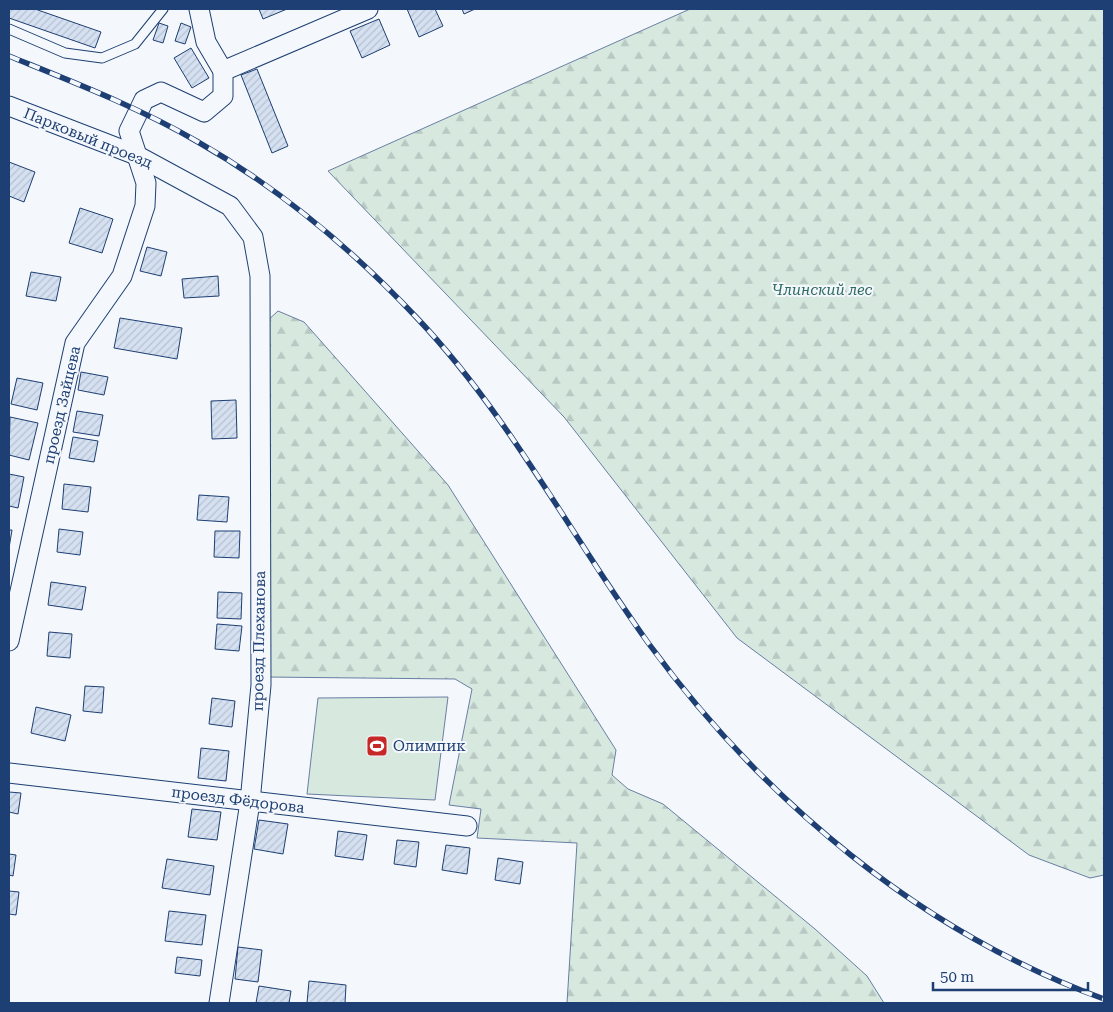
<svg xmlns="http://www.w3.org/2000/svg" width="1113" height="1012" font-family="'Roboto Serif',serif">
<style>
.forest{fill:url(#forest-firs);stroke:#687fa3}
.garden{fill:#d7e8df;stroke:#687fa3}
.building{fill:url(#building-hatch);stroke:#1d3f73}
.lines{fill:none;stroke-linecap:round;stroke-linejoin:round}
.lane-casing{stroke:#1d3f73;stroke-width:11}
.street-casing{stroke:#1d3f73;stroke-width:21}
.lane{stroke:#f4f7fb;stroke-width:9}
.street{stroke:#f4f7fb;stroke-width:19}
.rail-casing{stroke:#1d3f73;stroke-width:5.5}
.rail{stroke:#f4f7fb;stroke-width:4;stroke-dasharray:11;stroke-linecap:butt}
.labels{text-anchor:middle;stroke-width:4;stroke-linejoin:round;paint-order:stroke}
.street-label{font-size:15px;fill:#1d3f73;stroke:#f4f7fb}
.park-label{font-size:15px;font-style:italic;fill:#2c6c60;stroke:#f4f7fb}
.poi-label{font-size:15px;fill:#1d3f73;stroke:#f4f7fb;text-anchor:start}
</style>
<defs>
<pattern id="forest-firs" width="22" height="20" patternUnits="userSpaceOnUse" patternTransform="scale(1.25)"><rect width="22" height="20" fill="#d7e8df"/><path d="M5 1l3.5 6h-7zM16 11l3.5 6h-7z" fill="#b8c8c3"/></pattern>
<pattern id="building-hatch" width="6" height="6" patternUnits="userSpaceOnUse" patternTransform="scale(1.25)"><rect width="6" height="6" fill="#d5e0f0"/><path d="M-1 1l2-2M0 6l6-6M5 7l2-2" fill="none" stroke="#b6c1d1"/></pattern>
</defs>
<rect width="100%" height="100%" fill="#f4f7fb"/>
<g class="forest">
<polygon points="690,9 1104,9 1104,875 1090,878 1029,855 737,638 564,417 328,171"/>
<polygon points="278,311 304,322 448,485 616,750 612,775 628,789 663,804 815,929 867,976 884,1003 567,1003 577,843 477,838 481,809 449,805 472,689 455,679 267,677 266,322"/>
</g>
<polygon class="garden" points="448,697 435,800 307,794 318,698"/>
<g class="building">
<polygon points="9,9 35,9 101,32 95,48 9,18"/>
<polygon points="259,9 287,9 263,19"/>
<polygon points="407,9 435,9 443,26 419,37"/>
<polygon points="462,9 475,9 464,14"/>
<polygon points="379,19 390,45 362,58 350,31"/>
<polygon points="159,23 168,26 163,43 153,40"/>
<polygon points="181,23 191,27 185,44 175,41"/>
<polygon points="191,48 209,78 192,88 174,58"/>
<polygon points="257,69 288,146 272,153 241,75"/>
<polygon points="9,162 35,172 24,202 9,196"/>
<polygon points="80,208 113,219 102,253 69,243"/>
<polygon points="147,247 167,252 161,276 140,271"/>
<polygon points="31,272 61,277 56,301 26,296"/>
<polygon points="218,276 219,296 184,298 182,279"/>
<polygon points="120,318 182,328 177,359 114,348"/>
<polygon points="81,372 108,377 104,395 78,390"/>
<polygon points="17,378 43,383 37,410 11,404"/>
<polygon points="236,400 237,438 212,439 211,401"/>
<polygon points="77,411 103,415 99,436 73,432"/>
<polygon points="10,417 38,423 29,460 9,455"/>
<polygon points="73,437 98,441 94,462 69,458"/>
<polygon points="9,474 24,477 18,508 9,506"/>
<polygon points="64,484 91,487 88,512 62,509"/>
<polygon points="199,495 229,497 227,522 197,520"/>
<polygon points="59,529 83,532 80,555 57,552"/>
<polygon points="9,530 12,530 9,548"/>
<polygon points="215,531 240,531 239,558 214,557"/>
<polygon points="51,582 86,587 82,610 48,605"/>
<polygon points="218,592 242,593 241,619 217,618"/>
<polygon points="217,624 242,626 239,651 215,649"/>
<polygon points="49,632 72,634 70,658 47,656"/>
<polygon points="85,686 104,687 102,713 83,711"/>
<polygon points="212,698 235,701 232,727 209,724"/>
<polygon points="36,707 71,715 65,741 31,733"/>
<polygon points="201,748 229,751 226,781 198,778"/>
<polygon points="9,792 21,793 18,814 9,812"/>
<polygon points="192,809 221,812 217,840 188,837"/>
<polygon points="259,820 288,824 283,854 254,849"/>
<polygon points="338,831 367,835 363,860 335,856"/>
<polygon points="397,840 419,842 416,867 394,864"/>
<polygon points="446,845 470,848 467,874 442,870"/>
<polygon points="9,854 16,855 13,876 9,875"/>
<polygon points="498,858 523,862 520,884 495,880"/>
<polygon points="167,859 214,866 210,895 162,888"/>
<polygon points="9,891 19,892 16,915 9,914"/>
<polygon points="169,911 206,915 202,945 165,941"/>
<polygon points="238,947 262,950 258,982 235,979"/>
<polygon points="177,957 202,960 200,976 175,973"/>
<polygon points="309,981 346,985 345,1003 307,1003"/>
<polygon points="259,986 291,991 289,1003 256,1003"/>
</g>
<g class="lines">
<g class="lane-casing">
<polyline id="lane" points="9,29 65,53 102,58 135,44 163,9"/>
</g>
<g class="street-casing">
<g id="street">
<polyline points="199,9 206,42 223,71 368,9"/>
<polyline points="9,106 136,155 230,206 253,237 260,276 261,685 250,802 219,1003"/>
<polyline points="9,641 75,343 122,276 145,206 146,183 129,131 144,100 161,92 204,112 223,96 223,71"/>
<polyline points="9,773 467,826"/>
</g>
</g>
<use href="#lane" class="lane"/>
<use href="#street" class="street"/>
<g class="rail-casing">
<path id="rail" d="M 9,56 C 73,82 138,107 198,142 C 279,188 353,250 417,318 C 509,415 571,536 649,644 C 763,800 922,933 1104,999"/>
</g>
<use href="#rail" class="rail"/>
</g>
<defs>
<g id="stadium-square" transform="scale(1.125)"><rect x="-9" y="-9" width="18" height="18" rx="4" fill="#c62828" stroke="#f4f7fb"/><path d="M0-5a6.5 5 0 1 0 0 10a6.5 5 0 1 0 0-10ZM-3.5-1.8h7v3.6h-7Z" fill="#fff"/></g>
</defs>
<g fill-rule="evenodd">
<use href="#stadium-square" x="377" y="746"/>
</g>
<g class="labels">
<g class="street-label">
<text transform="translate(88 138) rotate(22)" y="5">Парковый проезд</text>
<text transform="translate(62 405) rotate(-77)" y="5">проезд Зайцева</text>
<text transform="translate(259 641) rotate(-89)" y="5">проезд Плеханова</text>
<text transform="translate(238 800) rotate(7)" y="5">проезд Фёдорова</text>
</g>
<g class="park-label">
<text x="822" y="295">Члинский лес</text>
</g>
<g class="poi-label">
<text x="393" y="751">Олимпик</text>
</g>
</g>
<rect width="1113" height="1012" fill="none" stroke="#1d3f73" stroke-width="20"/>
<path d="M933 982v8h155v-8" fill="none" stroke="#1d3f73" stroke-width="2.5"/>
<text x="940" y="982" font-size="15" fill="#1d3f73" stroke="#f4f7fb" stroke-width="4" paint-order="stroke">50 m</text>
</svg>
